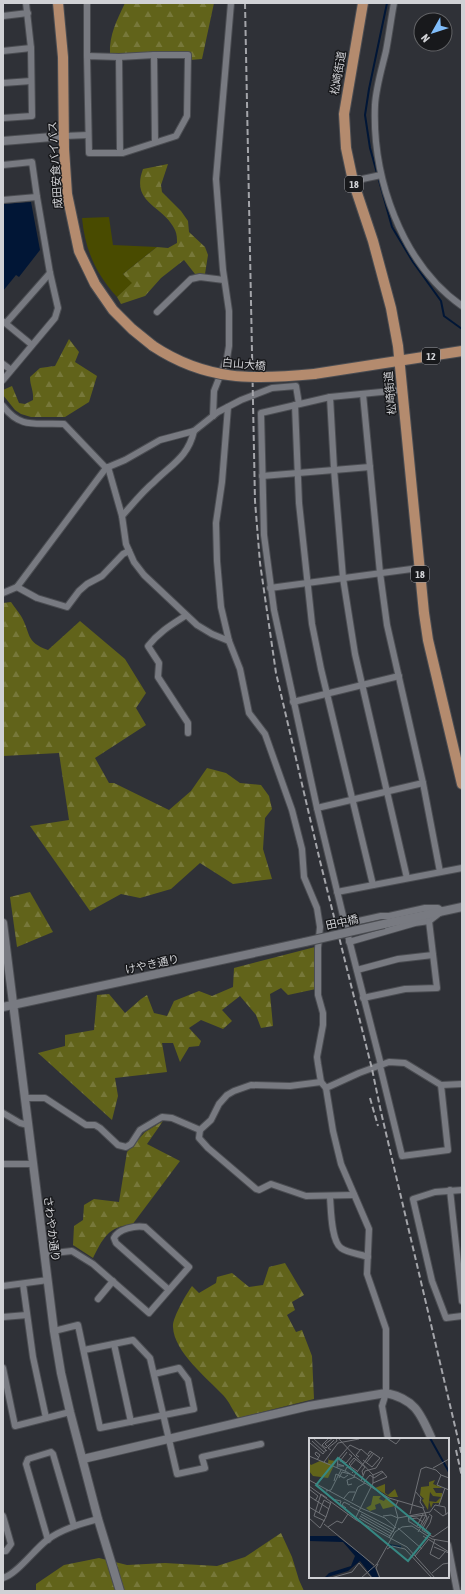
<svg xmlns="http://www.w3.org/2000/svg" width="465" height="1594" font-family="'Asap Condensed','Noto Sans JP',sans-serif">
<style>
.grass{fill:#494b00}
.forest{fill:url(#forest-firs)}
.water{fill:#011636}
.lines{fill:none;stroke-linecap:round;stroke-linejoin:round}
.stream{stroke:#011636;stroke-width:2}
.minor-casing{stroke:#4b4d52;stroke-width:8}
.tertiary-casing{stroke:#4b4d52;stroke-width:10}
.primary-casing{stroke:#4b4d52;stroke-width:12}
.minor{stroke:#787a81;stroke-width:6}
.tertiary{stroke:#787a81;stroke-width:8}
.primary{stroke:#b48b6e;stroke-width:10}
.rail{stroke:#a4a5aa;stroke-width:2;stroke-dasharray:6 3;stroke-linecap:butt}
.tertiary-bridge-casing{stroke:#4b4d52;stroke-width:10;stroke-linecap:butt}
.primary-bridge-casing{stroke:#4b4d52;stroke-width:12;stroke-linecap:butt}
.tertiary-bridge{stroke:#787a81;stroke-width:8}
.primary-bridge{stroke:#b48b6e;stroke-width:10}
.labels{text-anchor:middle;stroke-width:3;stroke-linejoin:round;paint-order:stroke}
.shield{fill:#18191c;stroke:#999a9e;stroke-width:1}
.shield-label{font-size:10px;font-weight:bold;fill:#d0d1d5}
.street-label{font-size:11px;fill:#d0d1d5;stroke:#18191c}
.inset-river{fill:none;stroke:#011636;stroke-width:2}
.inset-road{fill:none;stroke:#6f7176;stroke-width:1}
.view{fill:#368883;fill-opacity:0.15;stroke:#368883;stroke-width:2}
.inset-edge{fill:none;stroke:#d0d1d5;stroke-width:2}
</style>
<defs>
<pattern id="forest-firs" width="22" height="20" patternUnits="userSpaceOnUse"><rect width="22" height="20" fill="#61631a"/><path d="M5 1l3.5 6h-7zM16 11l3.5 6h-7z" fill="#77783a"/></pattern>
</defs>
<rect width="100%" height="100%" fill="#2f3137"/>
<path class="grass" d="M 109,217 L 113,245 L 157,247 L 123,274 L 133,283 L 117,297 C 96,274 85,250 82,218 Z"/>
<g class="forest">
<path d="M 125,3 L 214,3 L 202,59 L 190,60 L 191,52 L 110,54 C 109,35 117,20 125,3 Z"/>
<path d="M 168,164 L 161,185 L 162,192 L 181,211 L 188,221 L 189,232 L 205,247 L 208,255 L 205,274 L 195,274 L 184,260 L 161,278 L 145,296 L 121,304 L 117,297 L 132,283 L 123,274 L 157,247 L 168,248 L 177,243 C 177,239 177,234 175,230 C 164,205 130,204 143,169 Z"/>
<path d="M 69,339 L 79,352 L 75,362 L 97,376 L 89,402 L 65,417 L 31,417 L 21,414 L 15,410 L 3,395 L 3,390 L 12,386 L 19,403 L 25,404 L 33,400 C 34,391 30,386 30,377 L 40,368 L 55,366 Z"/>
<path d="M 11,602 C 14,607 18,611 21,616 C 31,633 25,642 48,650 L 80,621 L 125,659 L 146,693 L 136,708 L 146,725 L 95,758 L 109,783 L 114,783 L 169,810 L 191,791 L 207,768 L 226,773 L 240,783 L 261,785 L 269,796 L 272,809 L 265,818 L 263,849 L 272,879 L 233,884 L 200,863 L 171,889 L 140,898 L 121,894 L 90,911 L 30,826 L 69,820 L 59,753 L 3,756 L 3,603 Z"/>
<polygon points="30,892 53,932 17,947 10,897"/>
<polygon points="315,947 316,989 288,995 281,988 270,994 273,1026 261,1028 256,1015 240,996 222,1010 232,1021 223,1029 201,1020 189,1028 201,1041 199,1046 189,1047 180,1062 173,1043 162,1043 167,1072 115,1078 118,1096 112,1120 38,1053 65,1046 65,1035 94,1030 97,995 109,994 125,1013 141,999 147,995 154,1013 167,1016 174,1001 199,991 212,996 233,987 234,968"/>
<path d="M 163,1121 L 147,1144 L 180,1161 L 132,1225 C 109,1225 102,1240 93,1258 L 73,1245 L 74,1226 L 83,1220 L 84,1205 L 94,1199 L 119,1202 L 127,1152 L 145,1132 Z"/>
<path d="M 285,1263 L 304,1295 L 292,1302 L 295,1310 L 287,1315 L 296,1332 L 302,1330 L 312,1356 L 314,1399 L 238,1418 C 233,1411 229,1401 223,1395 C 207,1378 174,1352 173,1327 C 172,1318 187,1293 192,1286 L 199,1293 L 216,1283 L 217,1277 L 232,1273 L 249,1287 L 263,1285 L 269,1267 Z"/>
<polygon points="281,1533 292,1557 299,1580 304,1591 36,1591 36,1584 64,1565 99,1558 127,1565 165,1563 217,1566 245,1557"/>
</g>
<polygon class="water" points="31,202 40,250 19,277 16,275 3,291 3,204"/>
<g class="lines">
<polyline class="stream" points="387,3 369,89 365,115 370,148 392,227 413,262 441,301 444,316 462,329"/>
<g class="minor-casing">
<g id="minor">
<path d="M 394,3 C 391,19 389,35 386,51 C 382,68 376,87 375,105 C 372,177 401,263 462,306"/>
<polyline points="3,16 28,13"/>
<polyline points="3,51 31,48"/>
<polygon points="154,55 188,55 187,116 176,136 123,153 89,153 87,56 119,57"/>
<polyline points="154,55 155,142"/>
<polyline points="87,56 87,3"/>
<polyline points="119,57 120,153"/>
<polyline points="3,83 31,81"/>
<polyline points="3,118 32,116 31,48 26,3"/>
<polyline points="64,136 88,135"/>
<polyline points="3,165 32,162 37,197 50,273 58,308 55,318 3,380"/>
<polyline points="353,181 381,175"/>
<polyline points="3,200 37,197"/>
<polyline points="157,312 191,279 200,277 224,280"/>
<polyline points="4,322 32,345"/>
<polyline points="6,323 50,273"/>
<polyline points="3,364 11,370"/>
<polyline points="363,394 380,573 387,625 423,783 440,872"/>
<polyline points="330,397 334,469 343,578 355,654 407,878"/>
<polyline points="295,405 299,503 312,624 321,669 373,885"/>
<path d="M 3,406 C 21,430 37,422 64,424 L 106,468 L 125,460 L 160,440 L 194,431 L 218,412 L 241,400 L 272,388 L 296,386 L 299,404"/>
<polyline points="228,407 222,482 216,523 217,561 221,607 229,641 240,669 249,713 265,734 292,810 302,849 304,877 317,908 320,927 318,948 318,995 323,1013 323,1025 317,1057 318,1064 321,1082 326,1088 333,1131 341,1164 369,1229 367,1274 386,1329 386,1393 382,1406 388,1439"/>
<polyline points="213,416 214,391 227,358 229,346 229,311 223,270 216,179 231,3"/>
<polyline points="108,467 122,516 126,544 134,562 144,575 197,625 212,634 229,641"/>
<polyline points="262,476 370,467"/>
<path d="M 122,516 C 132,505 142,492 154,482 C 172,464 188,457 194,431"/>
<polyline points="17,587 37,598 67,607 79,591 87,584 102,576 123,554 129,551"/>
<polyline points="270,588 419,568"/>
<polyline points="3,593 17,587 106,468"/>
<path d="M 185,616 C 171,625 159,632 148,646 L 159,663 L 158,677 L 188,723 L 188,733"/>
<polyline points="293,702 399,676"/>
<polyline points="317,808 423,783"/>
<polyline points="337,892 462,868"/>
<polyline points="345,924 381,916 389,916 425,908 438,908 442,911 429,921 415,923 349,942"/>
<polyline points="357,970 398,959 433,955"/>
<polyline points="363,998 405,989 437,988 429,921"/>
<polyline points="381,1065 345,924 317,808 274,610 264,535 261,413 330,397 402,390"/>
<polyline points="380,1066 402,1156 448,1150 441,1085"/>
<polyline points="326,1088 359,1073 389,1062 405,1063 441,1085 462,1084"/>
<polyline points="25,1098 45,1098 86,1125 95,1125 100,1128 118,1145 126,1147 131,1144 140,1130 162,1117 172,1118 200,1130 211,1120 219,1104 227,1095 234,1091 251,1085 290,1086 321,1082"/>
<polyline points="3,1113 20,1123 28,1125"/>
<polyline points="200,1130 199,1138 208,1148 256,1189 259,1190 271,1184 306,1196 354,1195"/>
<polyline points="3,1164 33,1164"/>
<polyline points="450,1190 462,1301"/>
<polyline points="462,1190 435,1192 413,1199 432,1281 446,1318 462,1316"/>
<path d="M 330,1197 C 331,1209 331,1241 341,1248 C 348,1253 360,1254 368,1257"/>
<path d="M 44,1254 L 72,1251 L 93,1264 L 149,1313 L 189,1267 L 145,1227 C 136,1225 118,1229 114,1238 L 116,1243 L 169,1290"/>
<polyline points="23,1284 33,1357 46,1418"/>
<polyline points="3,1286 48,1280"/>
<polyline points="98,1299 113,1281"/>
<polyline points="3,1317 27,1315"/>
<polyline points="54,1331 78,1325 100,1428 194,1409 188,1380 179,1368 154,1374"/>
<polyline points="114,1344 131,1422"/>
<polyline points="84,1350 133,1340 150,1358 177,1474 205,1468 202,1457 261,1444"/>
<polyline points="3,1368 15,1426 70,1412"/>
<polyline points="3,1516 11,1544 6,1551 3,1551"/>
<polyline points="48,1540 26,1464 28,1459 51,1452 53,1454 74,1526"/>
<polyline points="448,1545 457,1591"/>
<path d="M 3,1578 C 17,1574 34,1550 47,1540 C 62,1529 80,1524 98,1519"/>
</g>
</g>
<g class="tertiary-casing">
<g id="tertiary">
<polyline points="3,141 64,136"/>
<polyline points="3,923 54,1331 61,1373 70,1412 98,1519 120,1591"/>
<polyline points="384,924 462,907"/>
<polyline points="3,1007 305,942"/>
<path d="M 83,1459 L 309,1406 L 386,1393 C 414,1399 420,1412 431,1437"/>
</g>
</g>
<g class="primary-casing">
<g id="primary">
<polyline points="58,3 63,57 64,149 67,194 79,251 95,284 113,310 132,329 153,346"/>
<polyline points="363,3 344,114 346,148 353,181 373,241 391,308 398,346 424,613 428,640 462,784"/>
<polyline points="314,374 462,351"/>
</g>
</g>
<use href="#minor" class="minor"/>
<use href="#tertiary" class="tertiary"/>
<use href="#primary" class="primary"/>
<g class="rail">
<polyline points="245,3 255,501 260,563 276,673 320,861 372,1069 381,1112 462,1456"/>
<polyline points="370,1098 378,1126"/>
<polyline points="456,1450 462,1477"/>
</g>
<g class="tertiary-bridge-casing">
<polyline id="tertiary-bridge" points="305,942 384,924"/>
</g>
<g class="primary-bridge-casing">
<path id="primary-bridge" d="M 153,346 C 206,381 253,380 314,374"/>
</g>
<use href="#tertiary-bridge" class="tertiary-bridge"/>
<use href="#primary-bridge" class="primary-bridge"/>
</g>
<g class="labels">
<g class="shield">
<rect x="345" y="176" width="18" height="16" rx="3"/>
<rect x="422" y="348" width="18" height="16" rx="3"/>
<rect x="411" y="566" width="18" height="16" rx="3"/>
</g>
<g class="shield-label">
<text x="354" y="188">18</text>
<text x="431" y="360">12</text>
<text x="420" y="578">18</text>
</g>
<g class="street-label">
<text transform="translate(338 73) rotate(-80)" y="4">松崎街道</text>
<text transform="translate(55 165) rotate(-94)" y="4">成田安食バイパス</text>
<text transform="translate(244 364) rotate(5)" y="4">白山大橋</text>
<text transform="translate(390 393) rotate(-95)" y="4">松崎街道</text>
<text transform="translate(342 922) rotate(-13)" y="4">田中橋</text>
<text transform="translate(152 964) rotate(-12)" y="4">けやき通り</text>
<text transform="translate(52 1229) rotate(83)" y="4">さわやか通り</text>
</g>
</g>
<g transform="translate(309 1438)">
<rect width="140" height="140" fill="#2f3137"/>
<path d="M 20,19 L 20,22 L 27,23 L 19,40 L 4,38 L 0,33 L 0,25 L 2,27 L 11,23 L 19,25 ZM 126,42 L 124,46 L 134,50 L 124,50 L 127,55 L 133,55 L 133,59 L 131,65 L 124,65 L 122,70 L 120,63 L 127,64 L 132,59 L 124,58 L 121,54 L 119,72 L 113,62 L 115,61 L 111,57 L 112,49 L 120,48 L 120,44 ZM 76,46 L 76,55 L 79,57 L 86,51 L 89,59 L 81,59 L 66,50 ZM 64,58 L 72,58 L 70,61 L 75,63 L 78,59 L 86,68 L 74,71 L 71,65 L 66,67 L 67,71 L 61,73 L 57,70 L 62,67 Z" fill="#61631a"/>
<path d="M 0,98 L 28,98 L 53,117 L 66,130 L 70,140 L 64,140 L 51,123 L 39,133 L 15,140 L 20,135 L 42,128 L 46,118 L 34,104 L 0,103 Z" fill="#011636"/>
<path class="inset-river" d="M 121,0 L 140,34M 80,107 L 92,109"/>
<path class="inset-road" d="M 4,0 L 18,13M 20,0 L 13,7 L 17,10 L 25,2M 29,0 L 64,37 L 64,45 L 46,81M 78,0 L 87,6 L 92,0M 3,3 L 15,14M 1,5 L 14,16 L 17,12M 18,8 L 16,6 L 24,0M 22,12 L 19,10 L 28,3 L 27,0M 0,18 L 38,34 L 80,60 L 114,70 L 118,80 L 109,94M 50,19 L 47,17 L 52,11 L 60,18M 30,20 L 37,25 L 43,18 L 40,16M 47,21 L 41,28 L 48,33M 8,22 L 11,17 L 7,14 L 6,16 L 9,19M 54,22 L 63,29 L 71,20 L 61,13 L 59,16M 15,24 L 29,5 L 50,1M 34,24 L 31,23 L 38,14M 57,25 L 65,15M 41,27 L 40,26 L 45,20 L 56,29 L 53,33 L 54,37M 29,28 L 35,28 L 29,26M 28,30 L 29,21 L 41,7 L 51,12M 124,30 L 140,21M 36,33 L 38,29 L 45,33 L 43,35M 132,37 L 128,47 L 140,52M 45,38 L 63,14M 30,40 L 33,34 L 41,36M 0,42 L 54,71 L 76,80 L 87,90M 25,43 L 27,36 L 35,40 L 39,37M 52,43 L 56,33 L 67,30 L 74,19M 55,44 L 61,37 L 65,40 L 74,34M 64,45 L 78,39 L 73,33 L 64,37M 43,46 L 39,47 L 38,42 L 46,39M 0,48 L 47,82 L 98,109 L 126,140M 0,51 L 9,58 L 6,63M 17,53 L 22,52 L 32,32M 106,53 L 112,60 L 111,64 L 115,70M 0,58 L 20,71M 35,60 L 40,54 L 46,54M 23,61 L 32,63 L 31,66M 43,63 L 49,49 L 56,45M 89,63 L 86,69 L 89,80M 130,67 L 136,50M 41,68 L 85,91 L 80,100M 0,69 L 17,79 L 11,90 L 0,80M 37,70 L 33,67 L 35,64 L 41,67M 125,71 L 134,78 L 140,74M 10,75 L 15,62 L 22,66M 52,76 L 84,94M 101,76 L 112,31 L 117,29 L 127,32 L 132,37 L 140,40M 99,77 L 100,84 L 101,84 L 110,90 L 117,77 L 99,79M 51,78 L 83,96M 74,78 L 82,77 L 89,80M 120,78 L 113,92 L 124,99 L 140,88M 17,79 L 22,64M 50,80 L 81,98M 100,81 L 108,80 L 114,84M 16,83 L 5,78 L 12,56 L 18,60M 15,86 L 65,127M 108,88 L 114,76M 19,89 L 28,83 L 33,85 L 39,76M 89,90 L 113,111M 84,94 L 89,80 L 121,74 L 126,67 L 136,69 L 137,77M 115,94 L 121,85 L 123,78 L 120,76M 114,98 L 140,114M 126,101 L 121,116 L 130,121 L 136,114M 125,109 L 140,115M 78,111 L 83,108 L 96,111 L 123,140M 106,118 L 119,102M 69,126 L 67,130 L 71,140M 123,135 L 134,126 L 140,125M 22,140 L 43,134 L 50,125 L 63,140M 52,140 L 68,126 L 86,94 L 93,89 L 103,88 L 123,101 L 140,104"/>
<path class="view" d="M 29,20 L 121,96 L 99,123 L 7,47 Z"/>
<rect width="140" height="140" class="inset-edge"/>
</g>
<rect width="465" height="1594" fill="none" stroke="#d0d1d5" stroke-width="8"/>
<g transform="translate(433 32) rotate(231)"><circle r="19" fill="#18191c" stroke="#626366"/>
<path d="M0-3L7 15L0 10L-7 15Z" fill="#80bdfa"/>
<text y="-6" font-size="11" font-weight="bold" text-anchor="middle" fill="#d0d1d5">N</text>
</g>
</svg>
